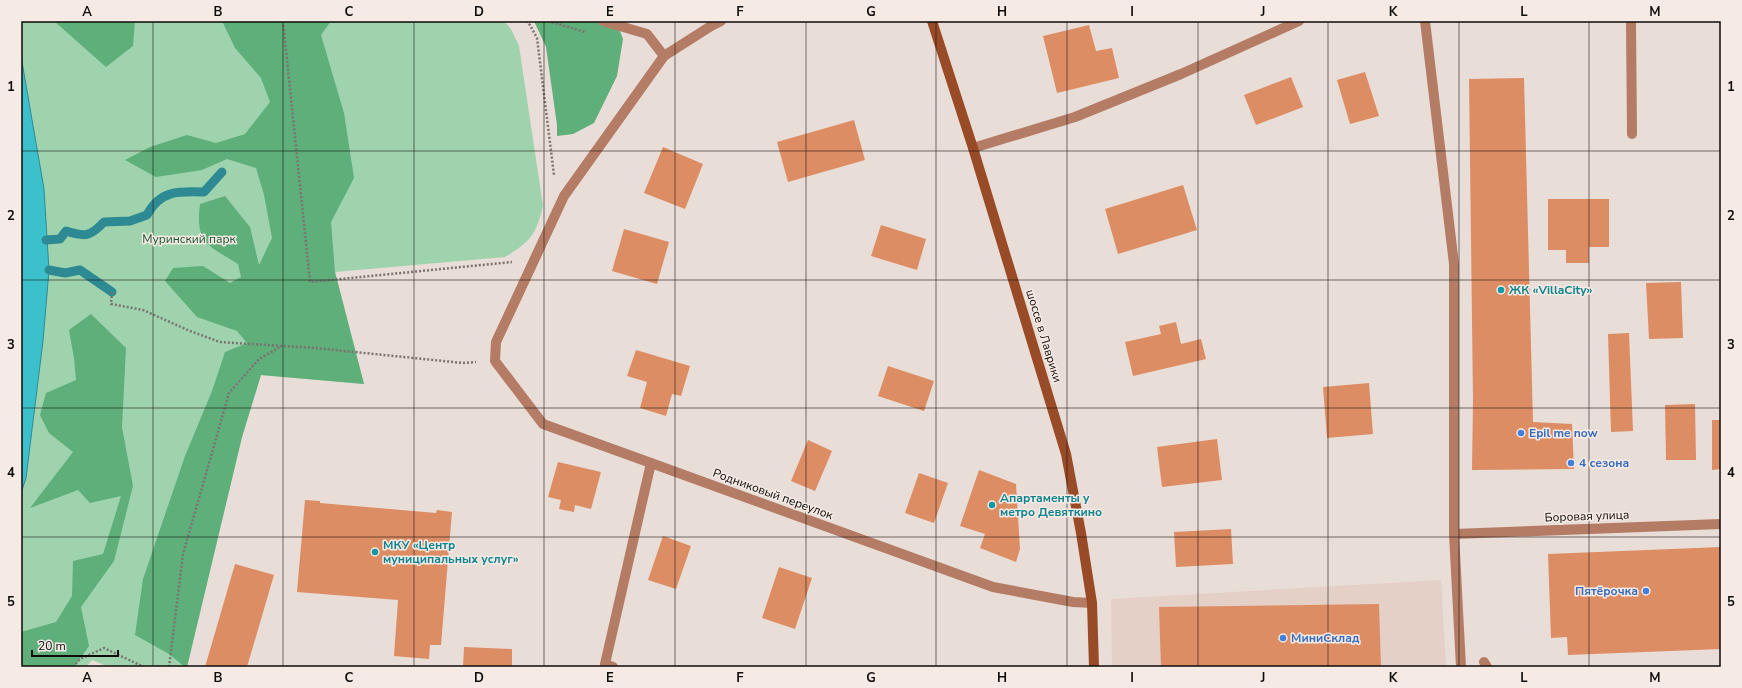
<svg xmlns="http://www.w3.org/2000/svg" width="1742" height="688" font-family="'Nunito Sans',sans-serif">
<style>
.built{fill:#e4d0c7}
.green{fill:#9fd3ae}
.forest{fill:#5eaf7a}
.water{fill:#3bc0cc;stroke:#2e8a92}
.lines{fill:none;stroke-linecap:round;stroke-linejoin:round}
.stream{stroke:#2e8a92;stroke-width:9}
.building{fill:#dd8d64}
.path{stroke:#7a736f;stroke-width:2.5;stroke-dasharray:2 2;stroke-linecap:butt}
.lane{stroke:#b47c65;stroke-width:10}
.street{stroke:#b47c65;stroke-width:10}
.secondary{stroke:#994a26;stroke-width:10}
.grid{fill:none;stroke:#0e0b09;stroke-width:1;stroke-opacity:0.55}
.culture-dot{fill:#0f9aa8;stroke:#f6eae4;stroke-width:1.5}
.shop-dot{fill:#3f7fe0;stroke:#f6eae4;stroke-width:1.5}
.labels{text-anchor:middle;stroke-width:3;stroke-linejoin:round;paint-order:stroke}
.park-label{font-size:12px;fill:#16522f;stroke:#f6eae4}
.culture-label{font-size:12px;font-weight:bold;fill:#0d838f;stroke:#f6eae4;text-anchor:start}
.street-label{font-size:12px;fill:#0e0b09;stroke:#f6eae4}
.shop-label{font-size:12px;font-weight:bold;fill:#366cbe;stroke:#f6eae4;text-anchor:start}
.neatline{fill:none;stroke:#0e0b09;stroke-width:1.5}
.grid-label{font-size:13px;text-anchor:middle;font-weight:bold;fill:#0e0b09}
</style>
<rect width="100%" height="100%" fill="#e9ddd7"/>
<polygon class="built" points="1441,580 1446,667 1112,667 1111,599"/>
<path class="green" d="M 21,21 L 504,21 L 511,29 L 519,46 L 543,206 C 536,235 530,242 505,257 L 335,272 L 364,384 L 261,375 L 242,437 L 187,667 L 109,667 L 92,660 L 86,667 L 21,667 L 21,493 L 26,478 L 43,341 L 49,270 L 44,189 L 21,56 Z"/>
<g class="forest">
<polygon points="54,21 135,21 133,46 106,67"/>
<path d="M 222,21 L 331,21 L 321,35 L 344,113 L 354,178 L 331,222 L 335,272 L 364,384 L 261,375 L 242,437 L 187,667 L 185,667 L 169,654 L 135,635 L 143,579 L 185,456 L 212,391 L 225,352 L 247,343 L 237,331 L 197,317 L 165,281 L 173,268 L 203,266 L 230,283 L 241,277 L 238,264 C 208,245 195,244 200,204 L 225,196 L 250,227 L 259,265 L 272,238 L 264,195 L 256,168 L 227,159 L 202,170 L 156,177 L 125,160 L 150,147 L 187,135 L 216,143 L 245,134 L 270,102 L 261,78 L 235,48 Z"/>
<polygon points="534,21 616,21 623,39 617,76 594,123 573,134 557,136 557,125 546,47"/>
<polygon points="91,314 126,348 122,427 133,486 114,561 81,607 89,646 74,667 21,667 21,632 56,622 72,596 73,561 103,554 121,496 90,503 78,490 30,508 73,452 49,433 40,415 46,393 76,380 74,358 69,330"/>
</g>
<polygon class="water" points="21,56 44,189 49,270 43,341 26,478 21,493"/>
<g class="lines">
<g class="stream">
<path d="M 46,240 L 60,239 L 66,231 C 85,237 90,237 104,222 L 130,221 L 147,215 C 160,190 179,191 204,192 L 222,172"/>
<polyline points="49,270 65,273 80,270 112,292"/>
</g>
</g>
<g class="building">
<polygon points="1089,25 1096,51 1112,48 1119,78 1057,93 1043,36"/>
<polygon points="1365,72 1379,116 1350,124 1337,80"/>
<polygon points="1291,77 1303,107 1256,125 1244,95"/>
<polygon points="1524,78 1533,422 1572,424 1574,469 1472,470 1473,400 1469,79"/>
<polygon points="854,120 865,160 788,182 777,142"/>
<polygon points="663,147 703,164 685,209 644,193"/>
<polygon points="1183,185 1197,230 1118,254 1105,209"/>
<polygon points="1548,199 1609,199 1609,247 1589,247 1589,263 1566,263 1566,250 1548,250"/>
<polygon points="881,225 926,239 917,270 871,256"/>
<polygon points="624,229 669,242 657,284 612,271"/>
<polygon points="1681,282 1683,338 1649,339 1646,283"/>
<polygon points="1176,322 1181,344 1201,339 1206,359 1133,376 1125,342 1161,334 1159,326"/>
<polygon points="1629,333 1633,431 1611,432 1608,334"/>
<polygon points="636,350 690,366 681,396 672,394 666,416 640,408 647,382 627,376"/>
<polygon points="888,366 934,381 924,411 878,396"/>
<polygon points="1369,383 1373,434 1327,438 1323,387"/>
<polygon points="1695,404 1696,460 1666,460 1665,405"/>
<polygon points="1712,420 1721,420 1721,469 1712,470"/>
<polygon points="1217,439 1222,480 1162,487 1157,447"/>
<polygon points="808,440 832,451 815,491 791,481"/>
<polygon points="558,462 601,472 591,509 575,505 574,512 559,509 561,500 548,497"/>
<polygon points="979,470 1016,484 1020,549 1016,562 980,548 985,534 960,526"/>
<polygon points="919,473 948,483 934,523 905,513"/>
<polygon points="305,500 320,501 320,503 436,513 437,510 452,512 441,645 430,645 429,659 394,656 398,600 297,592"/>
<polygon points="1231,529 1233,564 1176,567 1174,532"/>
<polygon points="663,536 691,546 676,589 648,580"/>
<polygon points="1721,547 1721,649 1568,655 1567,637 1551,638 1548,554"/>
<polygon points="235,564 274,575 247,667 205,667"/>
<polygon points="779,567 812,578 795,629 762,618"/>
<polygon points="1379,604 1381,667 1161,667 1159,607"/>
<polygon points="464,647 512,649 512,667 463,667"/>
</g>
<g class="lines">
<g class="path">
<polyline points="283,21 310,282 512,262"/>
<polyline points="526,21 530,25 537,38 554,175"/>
<polyline points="548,21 585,32"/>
<polyline points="112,292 111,304 143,310 190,331 220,342 315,348 463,363 476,362"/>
<polyline points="73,667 80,659 104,648 144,667"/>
<polyline points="169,667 183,554 229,393 259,359 282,346"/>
</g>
<g class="lane">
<polyline points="603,21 647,34 664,56 711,26 721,21"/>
<polyline points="1425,21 1454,264 1454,534 1461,667"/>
<polyline points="1631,21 1632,134"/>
<polyline points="651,463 543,424 495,361 496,342 564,196 664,56"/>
<polyline points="1484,662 1487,667"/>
</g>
<g class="street">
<polyline points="973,148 1075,117 1181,74 1299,21"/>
<polyline points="1454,534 1721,524"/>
<polyline points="613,667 605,664 651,463 993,587 1073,602 1092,603"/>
</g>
<polyline class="secondary" points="932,21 973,148 1066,454 1081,533 1092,603 1094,667"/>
</g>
<path class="grid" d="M 153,21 L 153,667M 283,21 L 283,667M 414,21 L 414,667M 544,21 L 544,667M 675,21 L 675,667M 806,21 L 806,667M 936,21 L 936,667M 1067,21 L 1067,667M 1198,21 L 1198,667M 1328,21 L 1328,667M 1459,21 L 1459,667M 1589,21 L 1589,667M 21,151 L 1721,151M 21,280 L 1721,280M 21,408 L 1721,408M 21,537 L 1721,537"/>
<g class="culture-dot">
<circle cx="1501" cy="290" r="4"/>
<circle cx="992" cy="505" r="4"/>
<circle cx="375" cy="552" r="4"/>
</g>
<g class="shop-dot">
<circle cx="1521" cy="433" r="4"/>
<circle cx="1571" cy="463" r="4"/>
<circle cx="1646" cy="591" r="4"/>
<circle cx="1283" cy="638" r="4"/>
</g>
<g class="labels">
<g class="park-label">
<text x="189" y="243">Муринский парк</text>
</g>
<g class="culture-label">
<text x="1509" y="294">ЖК «VillaCity»</text>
<text x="1000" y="502">Апартаменты у<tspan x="1000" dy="14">метро Девяткино</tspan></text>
<text x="383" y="549">МКУ «Центр<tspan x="383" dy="14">муниципальных услуг»</tspan></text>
</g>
<g class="street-label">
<text transform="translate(1044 336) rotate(73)" y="4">шоссе в Лаврики</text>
<text transform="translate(773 494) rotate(20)" y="4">Родниковый переулок</text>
<text transform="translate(1587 516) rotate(-2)" y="4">Боровая улица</text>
</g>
<g class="shop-label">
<text x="1529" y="437">Epil me now</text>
<text x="1579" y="467">4 сезона</text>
<text x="1638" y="595" text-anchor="end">Пятёрочка</text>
<text x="1291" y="642">МиниСклад</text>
</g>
</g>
<rect width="1742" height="688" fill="none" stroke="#f6eae4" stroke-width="44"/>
<path d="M32 650v6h86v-6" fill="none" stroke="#0e0b09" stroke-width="2"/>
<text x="38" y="650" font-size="12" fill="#0e0b09" stroke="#f6eae4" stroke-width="3" paint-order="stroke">20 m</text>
<rect x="22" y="22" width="1698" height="644" class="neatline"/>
<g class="grid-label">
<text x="87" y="16">A</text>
<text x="218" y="16">B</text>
<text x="349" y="16">C</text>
<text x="479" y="16">D</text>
<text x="610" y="16">E</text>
<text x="740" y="16">F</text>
<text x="871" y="16">G</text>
<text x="1002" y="16">H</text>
<text x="1132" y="16">I</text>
<text x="1263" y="16">J</text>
<text x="1393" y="16">K</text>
<text x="1524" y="16">L</text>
<text x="1655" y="16">M</text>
<text x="11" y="91">1</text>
<text x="1731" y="91">1</text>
<text x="11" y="220">2</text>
<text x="1731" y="220">2</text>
<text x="11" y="349">3</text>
<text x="1731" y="349">3</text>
<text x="11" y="477">4</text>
<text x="1731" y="477">4</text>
<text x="11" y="606">5</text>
<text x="1731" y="606">5</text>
<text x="87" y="682">A</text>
<text x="218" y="682">B</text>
<text x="349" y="682">C</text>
<text x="479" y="682">D</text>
<text x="610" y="682">E</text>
<text x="740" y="682">F</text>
<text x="871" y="682">G</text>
<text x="1002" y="682">H</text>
<text x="1132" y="682">I</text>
<text x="1263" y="682">J</text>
<text x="1393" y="682">K</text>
<text x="1524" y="682">L</text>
<text x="1655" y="682">M</text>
</g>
</svg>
